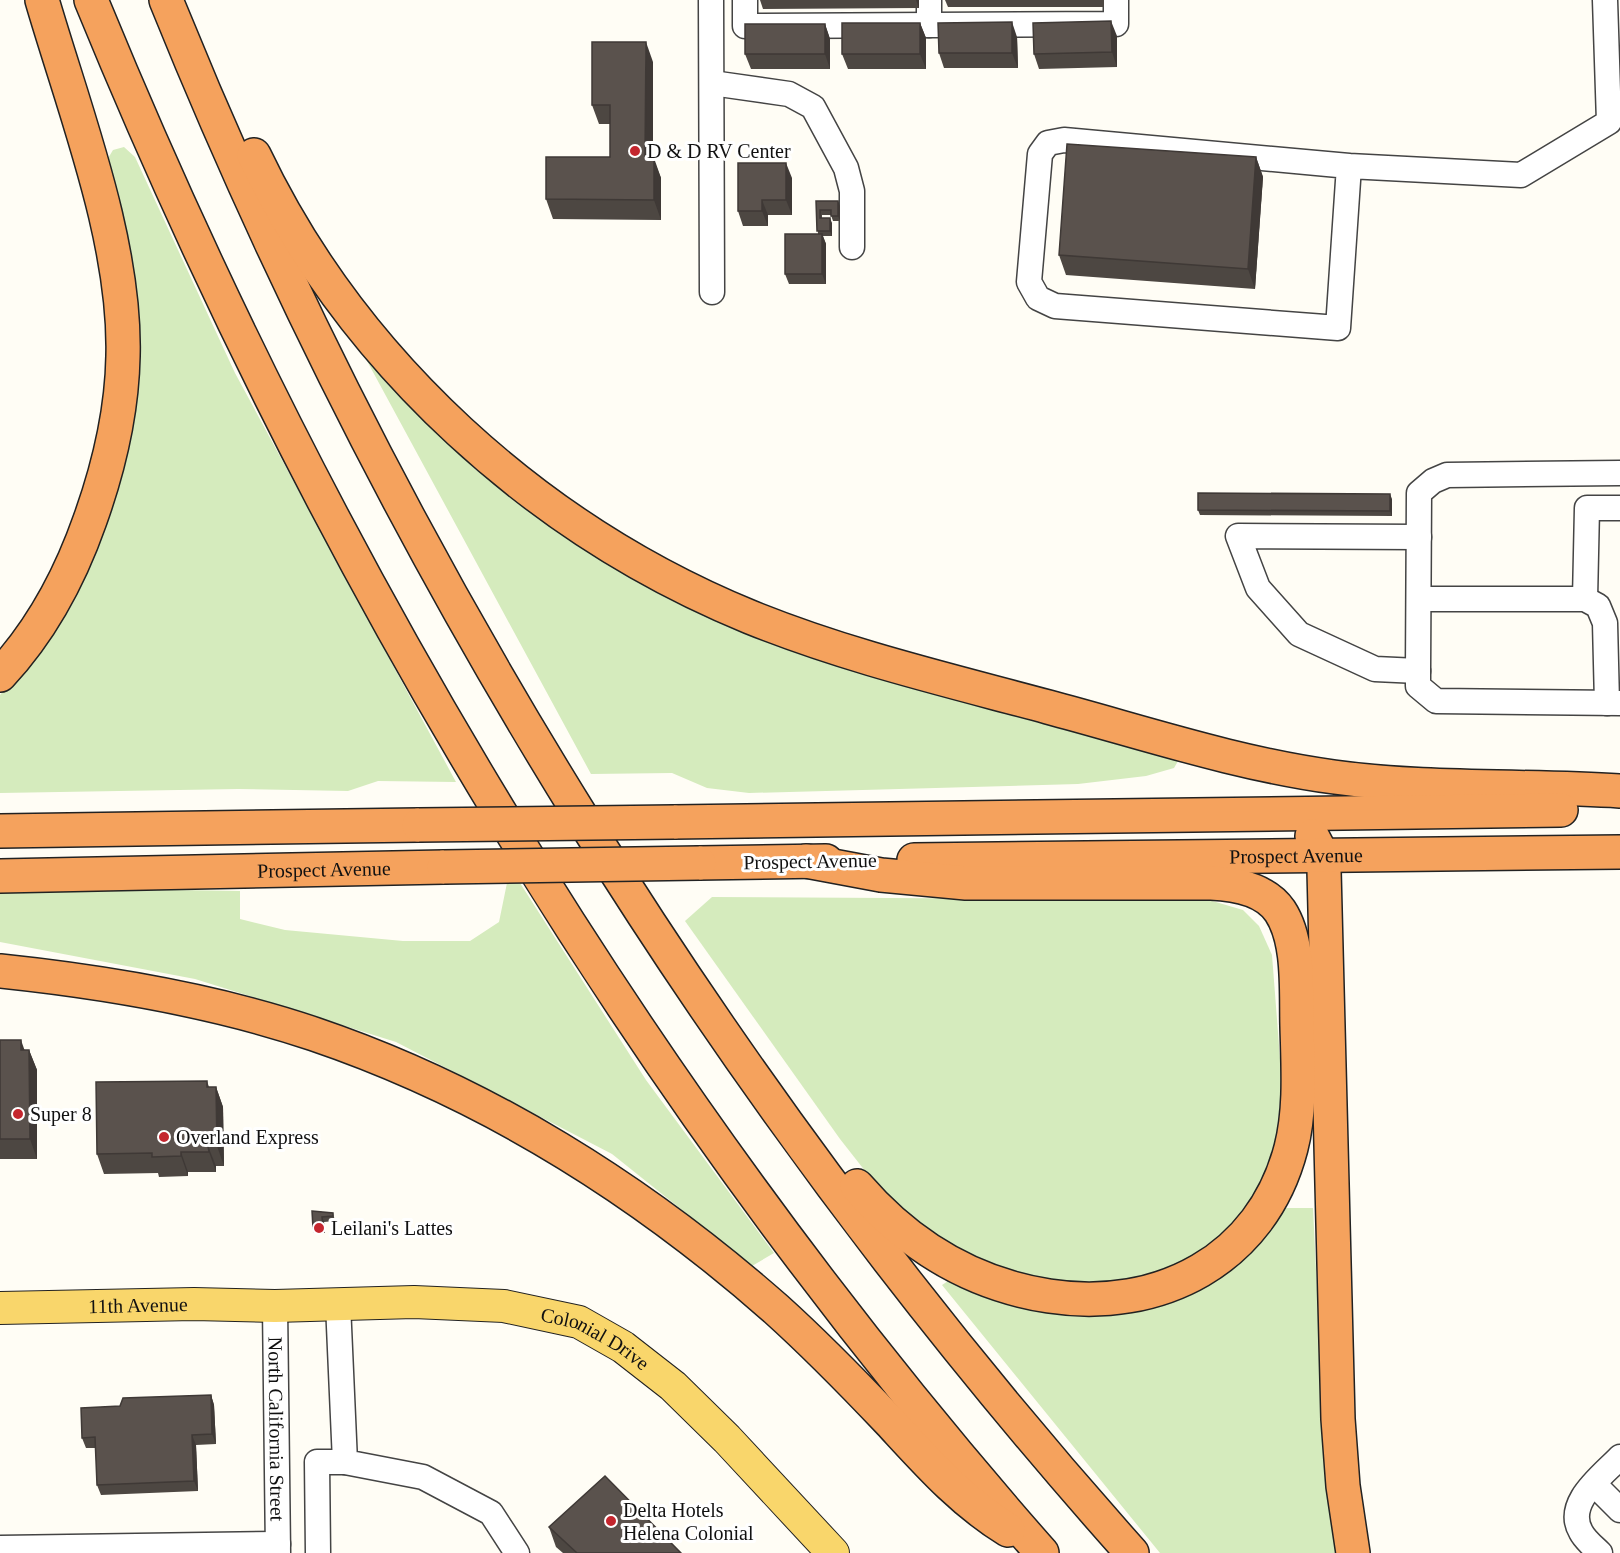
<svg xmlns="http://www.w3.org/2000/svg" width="1620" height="1553" font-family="Georgia,serif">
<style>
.green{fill:#d5ebbd}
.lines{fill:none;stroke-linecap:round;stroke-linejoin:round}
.minor-casing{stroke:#444;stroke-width:27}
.major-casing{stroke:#222;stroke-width:34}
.highway-casing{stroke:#222;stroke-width:36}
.minor{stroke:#fff;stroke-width:24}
.major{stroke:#f9d66b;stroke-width:32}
.highway{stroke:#f5a25d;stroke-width:33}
.highway-bridge-casing{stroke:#222;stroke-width:36;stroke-linecap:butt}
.highway-bridge{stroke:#f5a25d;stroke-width:33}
.wall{fill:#4d4742}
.shaded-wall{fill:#3f3936}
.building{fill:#5a524d;stroke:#3f3936;stroke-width:1.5}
.poi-dot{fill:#c4262e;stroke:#fff;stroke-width:2}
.labels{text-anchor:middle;stroke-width:6;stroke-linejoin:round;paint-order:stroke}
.poi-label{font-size:20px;fill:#111;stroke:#fff;text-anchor:start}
.street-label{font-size:20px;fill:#111;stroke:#fff}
</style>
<rect width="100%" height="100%" fill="#fffdf5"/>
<g class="green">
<polygon points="124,147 135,157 235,373 456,782 378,781 348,791 238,789 0,793 0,695 68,612 90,563 116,491 107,160 113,150"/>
<polygon points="354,337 393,385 476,470 581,542 747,634 868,675 1181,756 1174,768 1146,776 1078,784 749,793 707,788 672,773 591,774"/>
<polygon points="507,883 520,883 646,1080 774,1253 752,1266 612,1154 396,1042 195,979 0,942 0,891 113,889 240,891 240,919 285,930 403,941 470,941 499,922"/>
<polygon points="712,897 1209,900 1243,910 1259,926 1272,955 1282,1084 1276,1139 1268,1176 1236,1221 1198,1260 1106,1286 1035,1279 969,1260 891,1204 840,1139 685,921"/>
<polygon points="1278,1208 1313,1208 1321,1372 1343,1553 1160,1553 942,1285 951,1279 1103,1312"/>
</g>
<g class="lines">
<g class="minor-casing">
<g id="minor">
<polyline points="711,0 712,292"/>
<polyline points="745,0 745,26 1116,24 1116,0"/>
<polyline points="929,25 929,0"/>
<polyline points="712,83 789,94 813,107 846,168 852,191 852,247"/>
<polyline points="1349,166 1064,140 1048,143 1040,154 1029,282 1038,298 1055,306 1338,328 1349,166 1521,175 1609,122 1605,0"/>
<polyline points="1620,473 1447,475 1433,481 1419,493 1418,671 1418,686 1436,701 1620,703"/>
<polyline points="1419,599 1585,599 1598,606 1605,623 1607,703"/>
<polyline points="1585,599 1587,508 1620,508"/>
<polyline points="1418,671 1375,669 1299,634 1258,588 1238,536 1419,537"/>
<polyline points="338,1304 345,1462 423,1477 491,1513 517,1553"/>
<path id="s1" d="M 275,1306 L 278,1553"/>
<polyline points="1594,1484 1620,1510"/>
<polyline points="0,1548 278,1544"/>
<polyline points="318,1553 317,1462 345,1462"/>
<path d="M 1600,1553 C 1594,1547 1585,1540 1581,1532 C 1564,1503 1602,1476 1620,1457"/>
</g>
</g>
<g class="major-casing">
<g id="major">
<path id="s2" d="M 0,1308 L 194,1304 L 275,1306 L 414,1302 L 504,1306 L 579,1322 L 623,1347 L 673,1386 L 727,1439 L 833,1553"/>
</g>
</g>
<g class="highway-casing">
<g id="highway">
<path d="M 91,0 C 321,562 640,1096 1042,1553"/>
<path d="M 166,0 C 395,567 725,1097 1132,1553"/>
<path d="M 254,155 C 353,363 538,530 750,617 C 846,656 948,680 1048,707 C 1142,732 1237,764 1334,777 C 1428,790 1525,785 1620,791"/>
<path d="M 0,675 C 42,630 70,577 90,520 C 109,467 122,413 123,356 C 126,241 74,110 42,0"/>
<polyline points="674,822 1561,810"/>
<polyline points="0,831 419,825"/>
<polyline points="1312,836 1322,855 1324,870 1338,1419 1343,1486 1353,1553"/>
<path id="s3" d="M 914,860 L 1620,852"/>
<path d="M 806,861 L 881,875 L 966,883 L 1211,883 C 1235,884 1265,889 1280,911 C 1300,941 1296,991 1297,1026 C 1298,1066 1301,1109 1291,1148 C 1262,1260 1159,1313 1049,1296 C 971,1284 908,1245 857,1186"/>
<polyline points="699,863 826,861"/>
<path id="s4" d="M 0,876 L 444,867"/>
<path d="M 0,971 C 105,982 214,1000 314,1034 C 485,1092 641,1190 776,1309 C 816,1345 853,1383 890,1422 C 927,1462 961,1501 1008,1530"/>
</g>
</g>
<use href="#minor" class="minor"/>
<use href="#major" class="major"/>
<use href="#highway" class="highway"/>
<g class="highway-bridge-casing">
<g id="highway-bridge">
<polyline points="419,825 674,822"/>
<polyline points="444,867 699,863"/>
</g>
</g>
<use href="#highway-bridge" class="highway-bridge"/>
</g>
<g class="wall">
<polygon points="760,0 919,0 919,8 763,9"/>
<polygon points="945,0 1104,0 1104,7 948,7"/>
<polygon points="920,23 926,38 926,69 848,69 842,54"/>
<polygon points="825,24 830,39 830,69 751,69 745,54"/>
<polygon points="1117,36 1117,67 1039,69 1034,54"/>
<polygon points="1017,37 1018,68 944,68 939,53"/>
<polygon points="653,62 653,158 661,178 661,220 553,219 546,199 610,157 610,124 599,124 592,105"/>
<polygon points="1256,157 1263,177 1255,289 1066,275 1059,255"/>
<polygon points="792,178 792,215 768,215 768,226 743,226 738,211"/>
<polygon points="816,201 838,201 840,206 840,221 833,221 831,215 822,215 822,218 832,223 832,236 823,236 826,244 826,284 789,284 785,274 818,234"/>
<polygon points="1392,499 1392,516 1200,515 1198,510"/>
<polygon points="0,1040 25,1050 29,1050 37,1070 37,1159 0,1159"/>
<polygon points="207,1081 209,1087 216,1087 223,1107 224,1166 216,1166 216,1172 188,1172 188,1176 159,1177 158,1173 104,1174 97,1154"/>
<polygon points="312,1211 333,1213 335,1221 324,1222 325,1233 314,1233 313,1228"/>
<polygon points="211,1395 214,1405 216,1444 196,1445 198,1491 101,1495 97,1485 96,1448 86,1448 82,1438 120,1406"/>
<polygon points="549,1527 681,1553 563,1553 556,1547"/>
</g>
<g class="shaded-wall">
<polygon points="916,0 919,0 919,8"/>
<polygon points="1111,21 1117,36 1117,67 1112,52"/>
<polygon points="1012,22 1017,37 1018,68 1012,53"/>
<polygon points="920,23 926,38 926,69 920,54"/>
<polygon points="825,24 830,39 830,69 825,54"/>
<polygon points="646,42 653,62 653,178 645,158"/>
<polygon points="1256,157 1263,177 1255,289 1248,269"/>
<polygon points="654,158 661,178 661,220 654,200"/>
<polygon points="786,163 792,178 792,215 786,200"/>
<polygon points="762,200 768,215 768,226 762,211"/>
<polygon points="838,201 840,206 840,221 838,216"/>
<polygon points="830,218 832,223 832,236 830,231"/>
<polygon points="822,234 826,244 826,284 822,274"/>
<polygon points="1390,494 1392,499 1392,516 1390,511"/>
<polygon points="21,1040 28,1060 21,1050"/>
<polygon points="29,1050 37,1070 37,1159 30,1139"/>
<polygon points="216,1087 223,1107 224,1166 217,1146"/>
<polygon points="208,1146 216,1166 216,1172 209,1152"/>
<polygon points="181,1152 188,1172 188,1176 181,1156"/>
<polygon points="322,1217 324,1222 325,1233 323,1228"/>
<polygon points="211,1395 214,1405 216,1444 212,1434"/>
<polygon points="192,1435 196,1445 198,1491 194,1481"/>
</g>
<g class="building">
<polygon points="1111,21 1112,52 1034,54 1033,23"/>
<polygon points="1012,22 1012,53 939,53 938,23"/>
<rect x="842" y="23" width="78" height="31"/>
<rect x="745" y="24" width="80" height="30"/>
<polygon points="592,42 646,42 645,158 654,158 654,200 546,199 546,157 610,157 610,105 592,105"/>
<polygon points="1067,144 1256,157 1248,269 1059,255"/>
<polygon points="738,163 786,163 786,200 762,200 762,211 738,211"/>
<polygon points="816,201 838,201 838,216 831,216 831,210 820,210 820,218 830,218 830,231 817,231"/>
<rect x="785" y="234" width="37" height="40"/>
<polygon points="1198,493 1390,494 1390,511 1198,510"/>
<polygon points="0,1040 21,1040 21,1050 29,1050 30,1139 0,1139"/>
<polygon points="207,1081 207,1087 216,1087 217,1146 208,1146 209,1152 181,1152 181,1156 152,1157 152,1153 97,1154 96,1082"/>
<polygon points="312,1211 333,1213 333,1216 322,1217 323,1228 313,1228"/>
<polygon points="211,1395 212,1434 192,1435 194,1481 97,1485 95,1437 82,1438 81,1408 120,1406 123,1398"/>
<polygon points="605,1476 681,1553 576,1553 577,1553 549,1527"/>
</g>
<g class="poi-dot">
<circle cx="635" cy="151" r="6"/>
<circle cx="18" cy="1114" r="6"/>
<circle cx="164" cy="1137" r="6"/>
<circle cx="319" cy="1228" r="6"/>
<circle cx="611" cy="1521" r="6"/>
</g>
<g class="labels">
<g class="poi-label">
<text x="647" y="158">D &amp; D RV Center</text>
<text x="30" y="1121">Super 8</text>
<text x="176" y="1144">Overland Express</text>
<text x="331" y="1235">Leilani's Lattes</text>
<text x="623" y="1517">Delta Hotels<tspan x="623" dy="23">Helena Colonial</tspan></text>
</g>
<g class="street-label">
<text dy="7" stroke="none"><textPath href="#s3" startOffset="382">Prospect Avenue</textPath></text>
<text transform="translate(810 861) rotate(-1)" y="7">Prospect Avenue</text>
<text dy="7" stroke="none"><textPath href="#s4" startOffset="324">Prospect Avenue</textPath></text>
<text dy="7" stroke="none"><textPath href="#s2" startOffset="138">11th Avenue</textPath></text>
<text dy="7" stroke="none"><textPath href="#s2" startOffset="602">Colonial Drive</textPath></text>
<text dy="7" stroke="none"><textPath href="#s1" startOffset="123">North California Street</textPath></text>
</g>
</g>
</svg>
